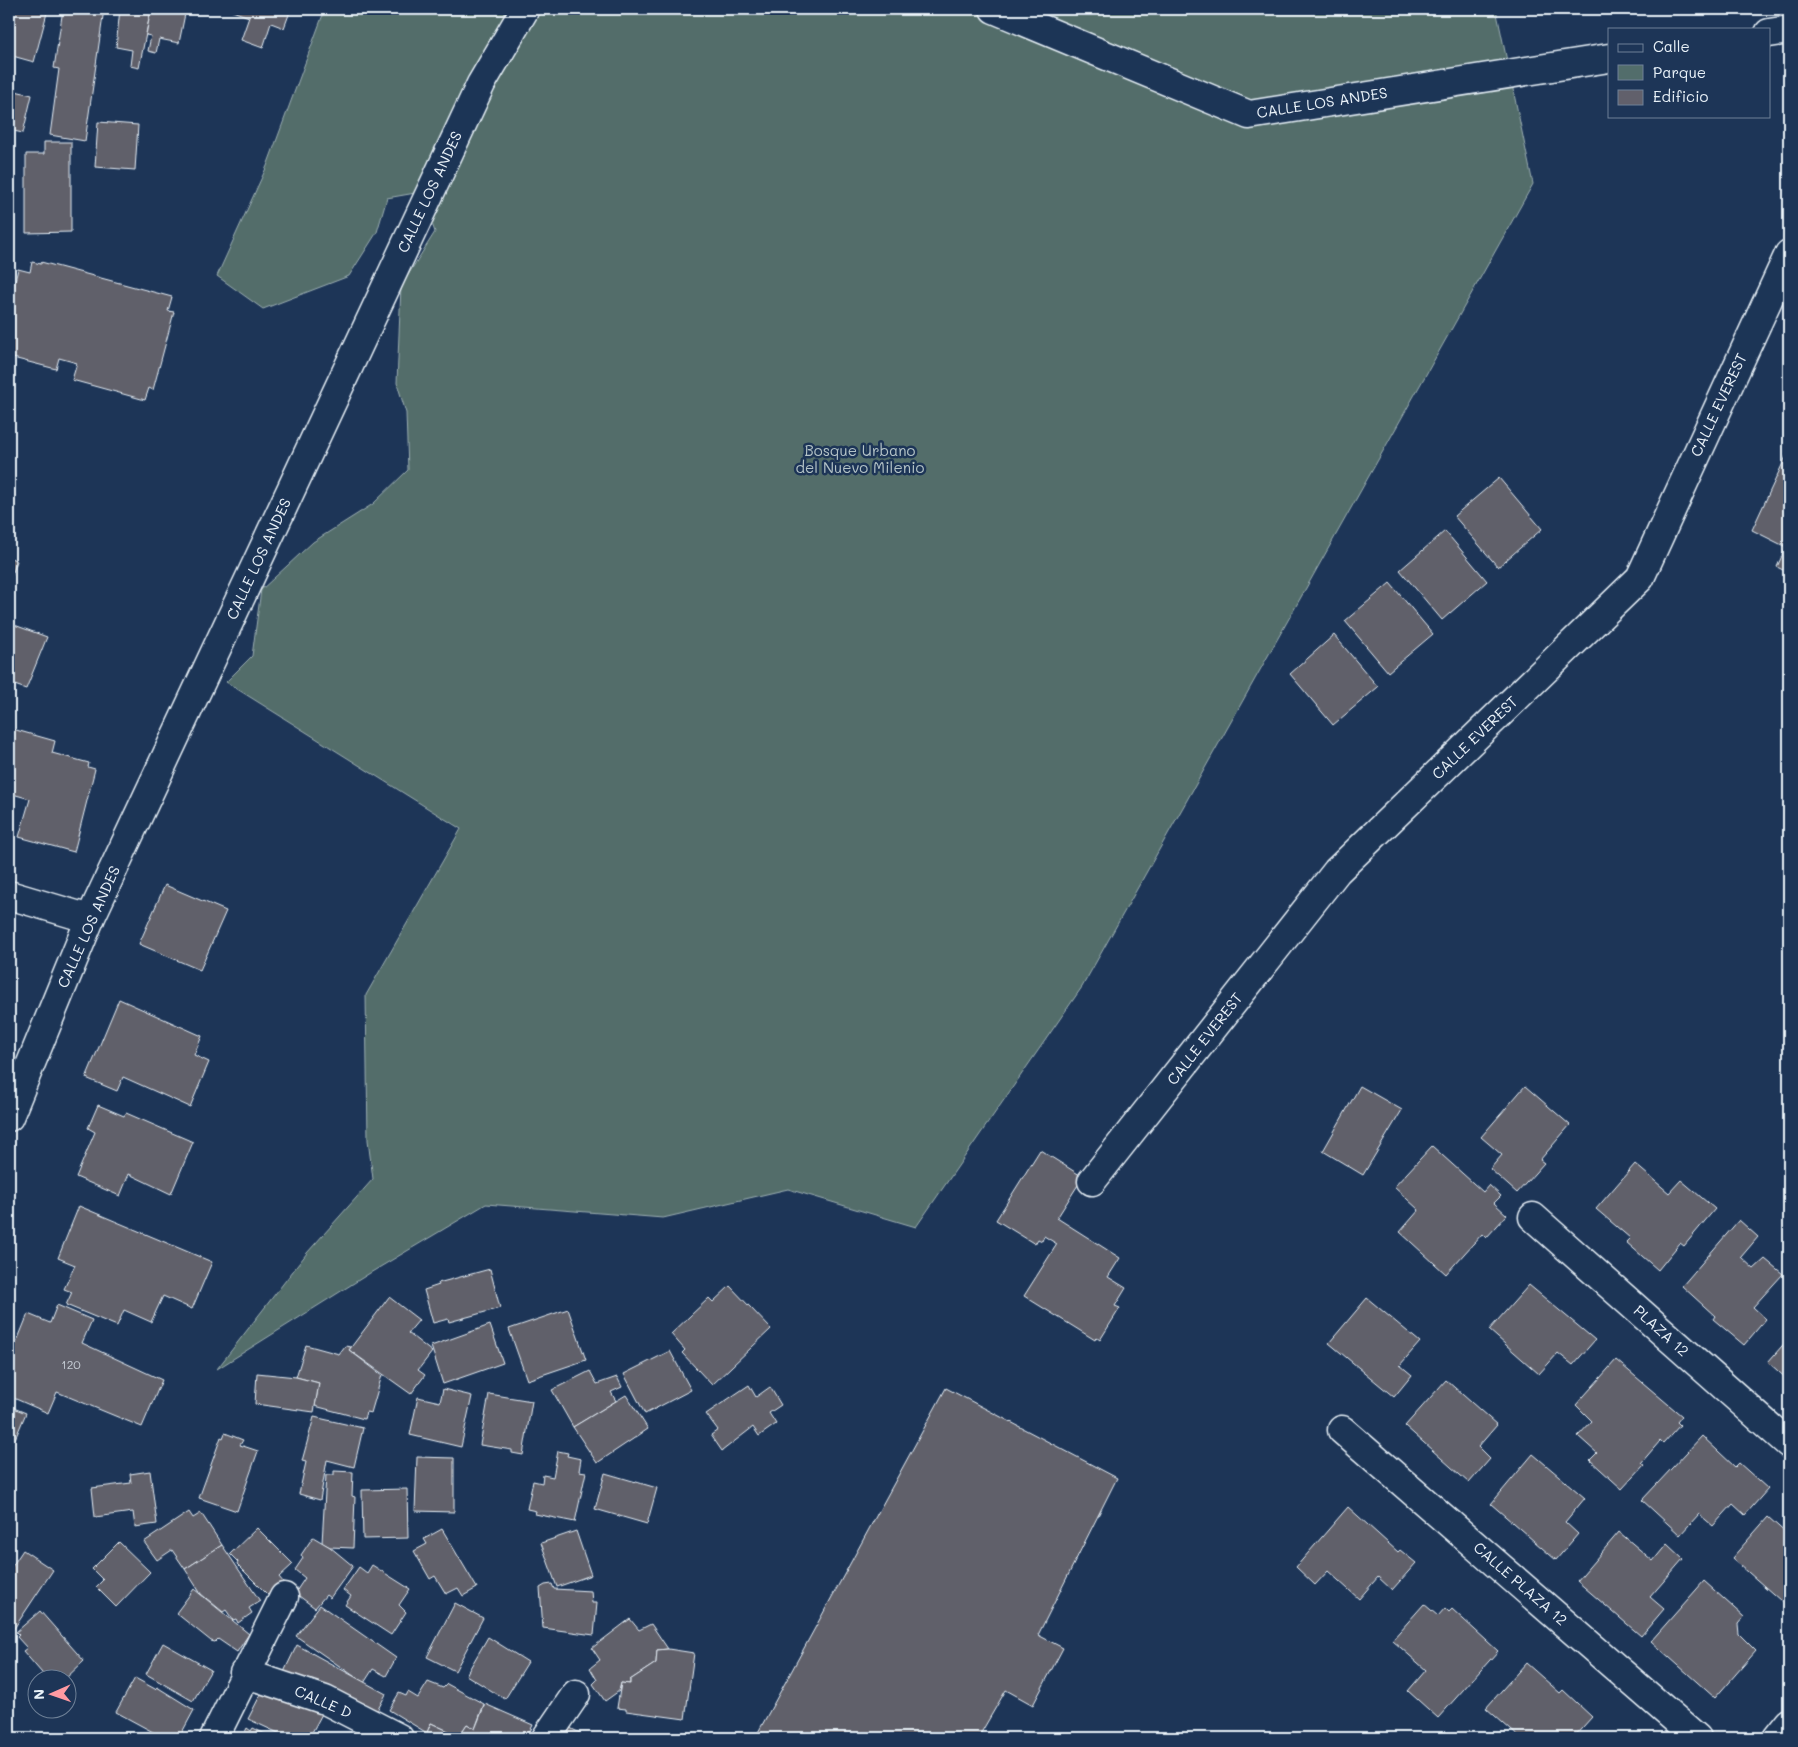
<svg xmlns="http://www.w3.org/2000/svg" width="1798" height="1747" font-family="Mali,sans-serif">
<style>
.green{fill:#526d6b;stroke:#9dafb2}
.building{fill:#61606b;stroke:#e8f1f8}
.lines{fill:none;stroke-linecap:round;stroke-linejoin:round}
.street-casing{stroke:#e8f1f8;stroke-width:31}
.street{stroke:#1d3557;stroke-width:28}
.labels{text-anchor:middle;stroke-width:5;stroke-linejoin:round;paint-order:stroke}
.number-label{font-size:12px;fill:#c6cdd5}
.street-label{font-size:15px;fill:#e8f1f8;stroke:#1d3557}
.park-label{font-size:15px;fill:#b4c3c7;stroke:#1d3557}
</style>
<rect width="100%" height="100%" fill="#1d3557"/>
<filter id="ink" filterUnits="userSpaceOnUse"><feTurbulence type="fractalNoise" baseFrequency=".02" numOctaves="2"/><feDisplacementMap in="SourceGraphic" scale="10" xChannelSelector="R" yChannelSelector="G"/><feConvolveMatrix kernelMatrix="1 2 1 2 8 2 1 2 1" color-interpolation-filters="sRGB"/></filter>
<g filter="url(#ink)">
<polygon class="green" points="325,9 1496,9 1533,184 1082,987 916,1227 788,1189 663,1218 486,1204 370,1273 217,1369 307,1253 373,1179 368,1140 366,995 461,829 226,682 252,656 261,590 313,542 373,504 408,470 406,413 397,383 401,286 435,232 421,192 387,198 377,232 349,276 263,309 217,276 267,166"/>
<g class="building">
<polygon points="9,9 48,9 34,62 9,55"/>
<polygon points="63,9 104,9 85,141 50,135 59,69 54,68"/>
<polygon points="120,9 151,9 139,68 130,66 132,50 116,47"/>
<polygon points="151,9 186,9 179,43 159,39 156,53 148,51 151,36 146,35"/>
<polygon points="227,9 291,9 284,28 271,23 263,48 241,40 249,17"/>
<polygon points="9,83 12,84 11,90 32,95 23,133 9,130"/>
<polygon points="98,122 138,125 135,170 95,167"/>
<polygon points="44,142 71,142 71,232 26,233 26,154 44,154"/>
<polygon points="32,262 41,264 41,262 172,297 168,311 174,312 153,390 149,388 145,400 72,380 77,363 59,358 56,369 9,357 9,305 18,269 30,272"/>
<polygon points="1789,450 1789,573 1777,567 1786,547 1752,530"/>
<polygon points="1499,478 1542,529 1498,567 1454,516"/>
<polygon points="1445,531 1487,581 1442,620 1400,570"/>
<polygon points="9,557 17,561 9,583"/>
<polygon points="1390,583 1433,634 1388,672 1345,621"/>
<polygon points="9,623 47,637 26,689 9,683"/>
<polygon points="1334,635 1378,687 1333,725 1290,674"/>
<polygon points="9,728 55,741 52,753 89,763 88,767 95,769 74,852 19,837 30,799 9,793"/>
<polygon points="165,885 226,911 200,970 139,944"/>
<polygon points="119,999 202,1036 194,1055 209,1062 190,1107 123,1077 117,1091 86,1078"/>
<polygon points="1360,1086 1402,1110 1363,1175 1323,1151"/>
<polygon points="1525,1086 1570,1125 1540,1160 1544,1163 1517,1193 1490,1169 1502,1155 1481,1137"/>
<polygon points="98,1105 124,1116 126,1113 193,1142 171,1194 129,1174 120,1196 76,1177 95,1132 88,1128"/>
<polygon points="1432,1146 1483,1192 1489,1185 1501,1196 1494,1203 1507,1215 1486,1238 1482,1234 1446,1274 1400,1232 1419,1210 1394,1187"/>
<polygon points="1040,1150 1083,1177 1057,1218 1120,1258 1108,1277 1126,1288 1115,1306 1120,1308 1100,1340 1096,1337 1095,1340 1024,1296 1057,1244 1044,1236 1042,1241 1038,1239 1035,1244 996,1220"/>
<polygon points="1635,1164 1669,1193 1681,1180 1715,1209 1684,1246 1680,1243 1658,1270 1626,1242 1630,1238 1596,1209"/>
<polygon points="79,1206 212,1262 192,1309 163,1296 151,1322 124,1310 117,1326 66,1305 72,1292 64,1289 75,1265 58,1258"/>
<polygon points="1739,1220 1758,1237 1741,1257 1754,1269 1765,1259 1783,1274 1753,1307 1766,1319 1744,1345 1713,1319 1715,1316 1682,1286"/>
<polygon points="490,1269 500,1308 449,1322 448,1319 433,1323 424,1290 439,1285 438,1283"/>
<polygon points="1529,1285 1595,1340 1573,1365 1558,1353 1539,1374 1489,1330"/>
<polygon points="730,1286 771,1329 712,1385 682,1353 685,1350 671,1334 709,1298 713,1302"/>
<polygon points="389,1297 419,1320 408,1333 432,1352 418,1370 425,1375 411,1394 349,1350"/>
<polygon points="1367,1298 1420,1342 1400,1365 1412,1375 1394,1397 1329,1343"/>
<polygon points="57,1305 92,1320 82,1343 162,1380 142,1427 57,1392 48,1413 9,1396 9,1361 28,1314 50,1323"/>
<polygon points="568,1309 586,1360 527,1380 509,1329"/>
<polygon points="490,1325 503,1363 443,1384 431,1346"/>
<polygon points="1789,1338 1789,1381 1768,1362"/>
<polygon points="306,1345 339,1354 345,1346 351,1347 349,1350 382,1375 371,1413 366,1412 364,1419 315,1406 319,1383 296,1377"/>
<polygon points="670,1351 691,1390 645,1414 624,1374"/>
<polygon points="1616,1360 1682,1416 1677,1422 1680,1425 1663,1444 1660,1441 1641,1463 1644,1465 1622,1489 1590,1460 1597,1453 1578,1436 1592,1421 1576,1405"/>
<polygon points="590,1371 597,1384 617,1377 622,1387 611,1392 616,1401 573,1427 552,1390"/>
<polygon points="257,1373 296,1377 319,1383 314,1412 255,1404"/>
<polygon points="1446,1380 1497,1425 1478,1447 1490,1459 1469,1483 1405,1426"/>
<polygon points="749,1385 756,1397 770,1387 781,1405 769,1413 776,1424 759,1436 753,1427 722,1451 711,1435 718,1430 706,1414"/>
<polygon points="946,1388 1117,1478 1038,1635 1063,1648 1033,1705 1006,1690 978,1738 755,1738"/>
<polygon points="443,1389 472,1396 461,1447 410,1435 418,1397 440,1402"/>
<polygon points="489,1394 532,1401 523,1455 512,1453 512,1450 480,1445"/>
<polygon points="626,1395 648,1429 597,1463 573,1427"/>
<polygon points="11,1407 26,1413 15,1439 9,1436"/>
<polygon points="314,1417 363,1428 354,1467 327,1460 320,1500 299,1494 306,1462 302,1461"/>
<polygon points="225,1433 243,1440 240,1445 258,1451 237,1511 199,1498 221,1437 223,1438"/>
<polygon points="1702,1436 1735,1467 1739,1463 1768,1489 1745,1515 1733,1504 1713,1526 1699,1514 1680,1535 1642,1500"/>
<polygon points="558,1451 568,1453 567,1456 581,1459 579,1471 586,1472 575,1522 535,1514 536,1511 527,1509 533,1481 542,1483 543,1475 553,1477"/>
<polygon points="1533,1454 1585,1498 1565,1522 1578,1534 1556,1560 1491,1504"/>
<polygon points="417,1457 454,1458 454,1512 415,1511"/>
<polygon points="150,1471 157,1524 135,1527 133,1512 95,1517 92,1488 131,1483 130,1474"/>
<polygon points="334,1471 353,1472 352,1496 355,1497 353,1548 330,1547 322,1543 326,1475 334,1475"/>
<polygon points="605,1473 657,1488 647,1524 595,1509"/>
<polygon points="407,1489 408,1538 363,1539 362,1490"/>
<polygon points="1348,1507 1398,1552 1400,1550 1416,1563 1392,1590 1378,1577 1359,1599 1328,1571 1315,1585 1296,1567"/>
<polygon points="189,1512 193,1518 201,1513 222,1545 185,1569 172,1550 157,1560 144,1542"/>
<polygon points="1768,1517 1789,1536 1789,1608 1732,1558"/>
<polygon points="257,1528 293,1564 279,1577 284,1583 270,1597 237,1564 238,1562 230,1554"/>
<polygon points="442,1529 477,1588 463,1596 458,1588 446,1594 435,1576 430,1579 414,1551 427,1544 424,1539"/>
<polygon points="576,1531 591,1575 557,1587 541,1543"/>
<polygon points="1619,1532 1653,1561 1667,1544 1683,1559 1650,1597 1664,1609 1641,1636 1577,1581"/>
<polygon points="313,1537 330,1547 353,1566 330,1598 326,1595 315,1608 295,1593 305,1578 295,1570 303,1558 301,1555"/>
<polygon points="119,1542 150,1572 116,1607 96,1587 103,1580 92,1569"/>
<polygon points="222,1545 260,1601 249,1608 252,1613 238,1623 236,1619 233,1620 226,1610 223,1612 201,1594 185,1569"/>
<polygon points="23,1550 53,1570 13,1630 9,1627 9,1571"/>
<polygon points="372,1565 410,1589 399,1605 406,1612 391,1635 345,1605 351,1596 343,1590 359,1567 367,1573"/>
<polygon points="1704,1581 1744,1617 1738,1624 1739,1634 1756,1651 1715,1698 1651,1641"/>
<polygon points="552,1584 554,1589 591,1591 592,1603 597,1603 594,1635 543,1628 540,1588 545,1585"/>
<polygon points="194,1589 249,1634 237,1652 218,1639 215,1642 211,1641 176,1613"/>
<polygon points="455,1603 483,1618 455,1671 427,1657"/>
<polygon points="1424,1604 1438,1616 1445,1608 1449,1612 1452,1609 1498,1651 1438,1718 1408,1691 1426,1670 1392,1640"/>
<polygon points="320,1605 396,1658 386,1676 373,1669 364,1683 296,1636"/>
<polygon points="40,1611 84,1661 64,1680 48,1680 23,1651 27,1648 17,1637 19,1635 16,1632"/>
<polygon points="630,1619 639,1630 651,1624 668,1649 657,1650 656,1663 630,1680 630,1684 621,1683 619,1691 605,1701 593,1684 597,1680 590,1668 600,1660 592,1648"/>
<polygon points="488,1637 528,1662 505,1699 466,1675"/>
<polygon points="163,1643 211,1670 193,1701 146,1674"/>
<polygon points="297,1645 386,1694 374,1717 283,1674"/>
<polygon points="668,1649 694,1653 685,1719 626,1711 626,1709 617,1708 621,1683 630,1684 630,1680 656,1663 657,1650"/>
<polygon points="1526,1663 1560,1693 1563,1690 1592,1717 1573,1738 1520,1738 1486,1708"/>
<polygon points="135,1678 155,1689 157,1687 194,1710 179,1738 164,1738 116,1712"/>
<polygon points="267,1682 323,1712 309,1738 289,1738 248,1719"/>
<polygon points="428,1682 443,1688 447,1684 484,1704 475,1729 467,1724 459,1736 431,1723 427,1733 389,1710 399,1693 406,1696 408,1692 418,1698"/>
<polygon points="485,1704 533,1725 527,1738 425,1737 431,1723 459,1736 467,1724 475,1729"/>
<polygon points="566,1726 580,1733 579,1738 560,1738"/>
<polygon points="247,1728 251,1731 253,1728 273,1738 242,1738"/>
<polygon points="16,1732 26,1738 13,1738"/>
</g>
<g class="lines">
<g class="street-casing">
<g id="street">
<polyline points="994,9 1249,115 1609,58"/>
<polyline points="1769,33 1789,30"/>
<polyline points="9,895 90,919"/>
<polyline points="9,1117 90,919 481,84 525,9"/>
<polyline points="1092,1181 1337,871 1640,578 1789,254"/>
<polyline points="1533,1217 1789,1444"/>
<polyline points="1342,1430 1697,1738"/>
<polyline points="244,1673 325,1700 399,1738"/>
<polyline points="214,1738 284,1597"/>
<polyline points="546,1738 576,1694"/>
<polyline points="1777,1738 1789,1723"/>
</g>
</g>
<use href="#street" class="street"/>
</g>
</g>
<g class="labels">
<g class="number-label">
<text x="71" y="1369">120</text>
</g>
<g class="street-label">
<text transform="translate(1322 103) rotate(-9)" y="5">CALLE LOS ANDES</text>
<text transform="translate(430 192) rotate(-65)" y="5">CALLE LOS ANDES</text>
<text transform="translate(1719 405) rotate(-65)" y="5">CALLE EVEREST</text>
<text transform="translate(259 559) rotate(-65)" y="5">CALLE LOS ANDES</text>
<text transform="translate(1475 738) rotate(-44)" y="5">CALLE EVEREST</text>
<text transform="translate(89 927) rotate(-66)" y="5">CALLE LOS ANDES</text>
<text transform="translate(1205 1039) rotate(-52)" y="5">CALLE EVEREST</text>
<text transform="translate(1661 1331) rotate(42)" y="5">PLAZA 12</text>
<text transform="translate(1520 1584) rotate(41)" y="5">CALLE PLAZA 12</text>
<text transform="translate(323 1702) rotate(23)" y="5">CALLE D</text>
</g>
<g class="park-label">
<text x="860" y="456">Bosque Urbano<tspan x="860" dy="17">del Nuevo Milenio</tspan></text>
</g>
</g>
<rect width="1798" height="1747" fill="none" stroke="#1d3557" stroke-width="30"/>
<rect x="15" y="15" width="1768" height="1717" fill="none" stroke="#e8f1f8" stroke-width="2" filter="url(#ink)"/>
<rect x="1608" y="28" width="162" height="90" fill="#1d3557" stroke="#6e8097"/>
<rect x="1618" y="44" width="25" height="8" fill="#1d3557" stroke="#6e8097"/>
<text x="1653" y="52" font-size="15" fill="#e8f1f8">Calle</text>
<rect x="1618" y="65" width="25" height="15" fill="#526d6b" stroke="#6e8097"/>
<text x="1653" y="78" font-size="15" fill="#e8f1f8">Parque</text>
<rect x="1618" y="90" width="25" height="15" fill="#61606b" stroke="#6e8097"/>
<text x="1653" y="102" font-size="15" fill="#e8f1f8">Edificio</text>
<g transform="translate(52 1694) rotate(268)"><circle r="24" fill="#1d3557" stroke="#6e8097"/>
<path d="M0-4L9 19L0 12L-9 19Z" fill="#ff9aa2"/>
<text y="-8" font-size="14" font-weight="bold" text-anchor="middle" fill="#e8f1f8">N</text>
</g>
</svg>
